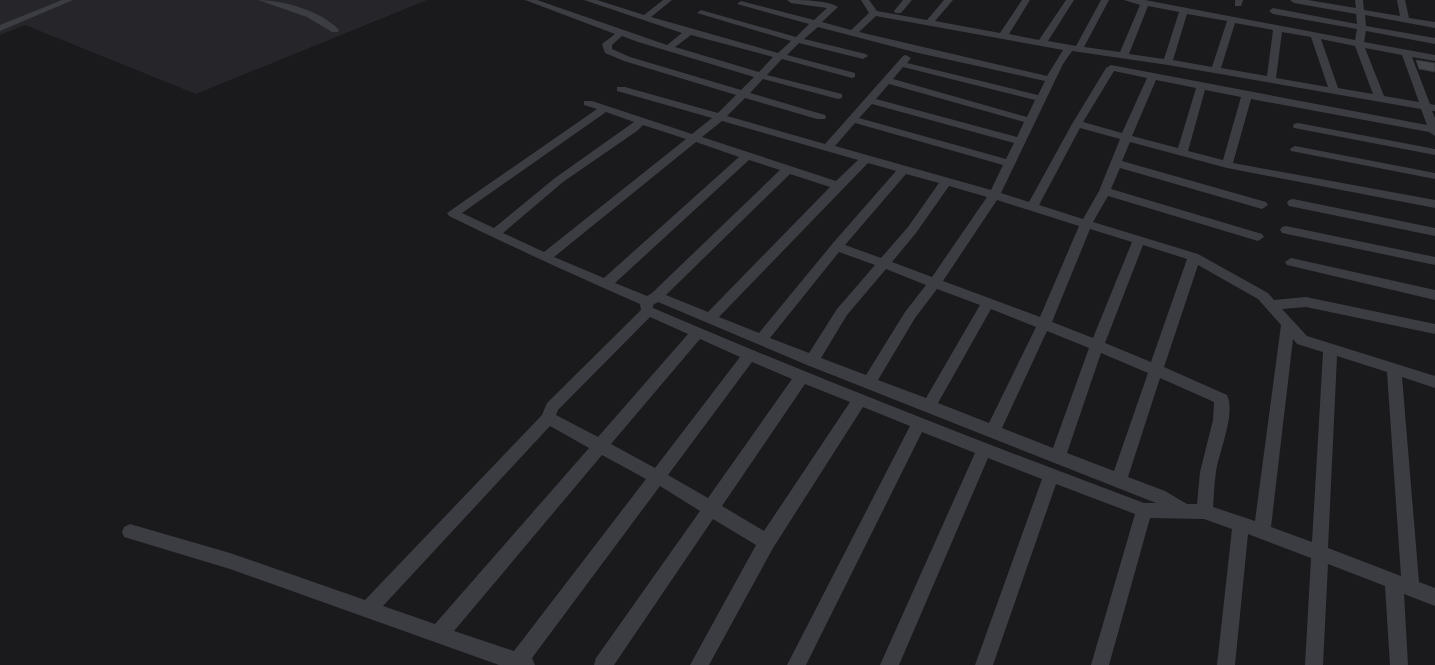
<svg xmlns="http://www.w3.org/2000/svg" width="1435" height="665" font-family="'Space Grotesk',sans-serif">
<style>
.built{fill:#26262a}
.building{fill:#44464a;stroke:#343539}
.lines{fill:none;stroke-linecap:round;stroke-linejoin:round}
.street{fill:#3b3d42;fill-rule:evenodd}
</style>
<rect width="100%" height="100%" fill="#1a1a1d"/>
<polygon class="built" points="0,0 427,0 196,94 25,25 0,35"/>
<polygon class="building" points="1416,60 1435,63 1435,72 1419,69"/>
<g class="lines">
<g class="street">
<polygon points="62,0 73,0 0,31 0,25"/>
<path d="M 258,0 C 283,0 322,11 339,30 L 338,32 L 332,32 L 307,17 Z"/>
<path d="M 525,0 L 537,0 L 667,45 L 682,33 L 584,0 L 597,0 L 644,15 L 663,0 L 672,0 L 651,17 L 778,53 L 791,41 L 697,13 L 701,10 L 796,37 L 809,24 L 737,4 L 741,1 L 814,20 L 827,8 L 791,3 L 787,0 C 800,0 828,0 838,7 L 822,22 L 851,30 L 869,13 L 861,0 L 869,0 L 877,11 L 927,20 L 944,0 L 953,0 L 935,21 L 1000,33 L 1022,0 L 1030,0 L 1009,34 L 1039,40 L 1066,0 L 1074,0 L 1048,41 L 1076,46 L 1101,0 L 1109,0 L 1084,47 L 1120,52 L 1140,5 L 1124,0 L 1145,0 L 1355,40 L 1357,29 L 1273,14 L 1269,11 L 1273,8 L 1357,24 L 1356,14 L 1294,3 L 1290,0 L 1308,0 L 1356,8 L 1355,0 L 1363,0 L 1364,10 L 1400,16 L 1397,0 L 1405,0 L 1409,18 L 1435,22 L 1435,28 L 1365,15 L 1366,26 L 1435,38 L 1435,44 L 1366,31 L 1364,42 L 1435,55 L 1435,61 L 1412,57 L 1430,104 L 1435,105 L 1435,111 L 1432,111 L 1435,118 L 1435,136 L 1429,132 L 1251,99 L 1233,163 L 1435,200 L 1435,208 L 1227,168 L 1130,142 L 1122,161 L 1266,202 L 1268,205 L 1262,209 L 1120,168 L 1111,189 L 1262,234 L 1264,237 L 1258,241 L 1108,196 L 1093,222 L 1198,254 L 1268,293 L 1274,300 L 1306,297 L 1435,324 L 1435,334 L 1306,307 L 1282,309 L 1307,336 L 1435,376 L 1435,388 L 1402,377 L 1419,582 L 1435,588 L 1435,606 L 1404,594 L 1408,665 L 1390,665 L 1385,586 L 1328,564 L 1323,665 L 1305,665 L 1311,558 L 1248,534 L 1235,665 L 1217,665 L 1232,529 L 1204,519 L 1150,518 L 1109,665 L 1091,665 L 1135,514 L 1056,484 L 993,665 L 975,665 L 1042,479 L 988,458 L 899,665 L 880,665 L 975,453 L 922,432 L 806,665 L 787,665 L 910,426 L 863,407 L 773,548 L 709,665 L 690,665 L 756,545 L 713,519 L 614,665 L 594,665 L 596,658 L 700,511 L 660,486 L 532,658 L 535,665 L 499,665 L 230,569 L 124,537 L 122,532 L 124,527 L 130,524 L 230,553 L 365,600 L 542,415 L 547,403 L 641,310 L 640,304 C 576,276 512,247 449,216 L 447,213 L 597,109 L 584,105 L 584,101 L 592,101 L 692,134 L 712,118 L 617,91 L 617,87 L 625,87 L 718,113 L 736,95 L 624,61 L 605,53 L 602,44 L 615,34 ZM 1148,6 L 1179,12 L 1164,59 L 1129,54 ZM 1187,14 L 1227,21 L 1212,67 L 1173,60 ZM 876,16 L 1063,50 L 1047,76 L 859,32 ZM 1235,23 L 1273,30 L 1267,76 L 1221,68 ZM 818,27 L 914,52 L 1045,81 L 1038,95 L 907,63 L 911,58 L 906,55 L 903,56 L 825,144 L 727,116 L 745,98 L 817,119 L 825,119 L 826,117 L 825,115 L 750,93 L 763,79 L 838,99 L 842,98 L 842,94 L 767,75 L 782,59 L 852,78 L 855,77 L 855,73 L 787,55 L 799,43 L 863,59 L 868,56 L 866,54 L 804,39 ZM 1282,32 L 1311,37 L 1328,87 L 1276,78 ZM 691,35 L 773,57 L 759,72 L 675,47 ZM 622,36 L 638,42 L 754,77 L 741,90 L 630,57 L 612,49 L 612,45 ZM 1321,39 L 1355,46 L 1373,94 L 1338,88 ZM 1365,48 L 1402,55 L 1419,102 L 1384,96 ZM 1072,51 L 1168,65 L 1421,109 L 1427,125 L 1111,65 L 1106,68 L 1072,124 L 1029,202 L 1001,193 L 1063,64 ZM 903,67 L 1035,100 L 1027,117 L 893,79 ZM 1114,71 L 1147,78 L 1122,133 L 1083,122 ZM 1156,80 L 1196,88 L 1178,148 L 1132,136 ZM 889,84 L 1024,122 L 1017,137 L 876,99 ZM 1205,90 L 1241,97 L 1223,160 L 1188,151 ZM 872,104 L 1014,143 L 1006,159 L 859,118 ZM 606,112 L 634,122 L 555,178 L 494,228 L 462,213 ZM 722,121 L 858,160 L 836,181 L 702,137 ZM 855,123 L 1003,165 L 991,190 L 835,146 ZM 643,125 L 686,139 L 544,252 L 503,233 L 563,182 L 637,131 ZM 1080,128 L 1120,139 L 1099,191 L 1083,219 L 1039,205 ZM 696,142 L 739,157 L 604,278 L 554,257 ZM 749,160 L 780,170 L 652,293 L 647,296 L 615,283 ZM 868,163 L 896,171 L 833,243 L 759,333 L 719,317 ZM 790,174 L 830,187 L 708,312 L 666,295 ZM 906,174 L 939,183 L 908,227 L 881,258 L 845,245 ZM 949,186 L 987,197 L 932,277 L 892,262 L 916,233 ZM 997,200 L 1079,226 L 1040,317 L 943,281 ZM 1090,229 L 1132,242 L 1093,338 L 1052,322 ZM 1143,245 L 1187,259 L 1151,362 L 1105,343 ZM 839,252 L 875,265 L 837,309 L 809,353 L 770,338 ZM 1198,265 L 1258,299 L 1281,325 L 1255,521 L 1213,507 C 1214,496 1214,484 1216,472 C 1219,452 1236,413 1227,395 L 1164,367 ZM 886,269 L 926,285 L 905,312 L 866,375 L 821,358 L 847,315 ZM 937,289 L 980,305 L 926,398 L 878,380 L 915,318 ZM 658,302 L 807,365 L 1156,503 L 1144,503 C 978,441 816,378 653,308 L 653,305 ZM 991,309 L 1036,327 L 989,423 L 938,403 ZM 650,317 L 688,334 L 598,437 L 556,415 L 558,410 ZM 1047,331 L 1089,348 L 1053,448 L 1002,428 ZM 700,339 L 740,357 L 655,468 L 611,444 ZM 1293,339 L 1297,344 L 1323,352 L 1312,542 L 1271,527 ZM 1101,353 L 1148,373 L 1114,471 L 1067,453 ZM 1337,356 L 1387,372 L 1401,576 L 1328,548 ZM 752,362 L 792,379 L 708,498 L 668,475 ZM 1160,378 L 1214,402 L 1213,420 L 1200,472 L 1197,504 L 1187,504 L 1165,491 L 1128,477 ZM 805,384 L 850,402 L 764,531 L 722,506 ZM 550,426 L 589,448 L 435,624 L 383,606 ZM 602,455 L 646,479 L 514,651 L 454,631 Z"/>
<polygon points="903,0 912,0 901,13 895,13 894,11"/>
<polygon points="1235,0 1243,0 1241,6 1235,6"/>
<polygon points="1298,123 1435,149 1435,155 1294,128 1293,126 1294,124"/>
<polygon points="1295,146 1435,173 1435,179 1291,151 1290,149"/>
<polygon points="1293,199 1435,228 1435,236 1289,206 1287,203 1289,200"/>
<polygon points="1286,226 1435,257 1435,265 1282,233 1280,230 1282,227"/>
<polygon points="1291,258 1435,290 1435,300 1287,265 1285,262"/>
</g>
</g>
</svg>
